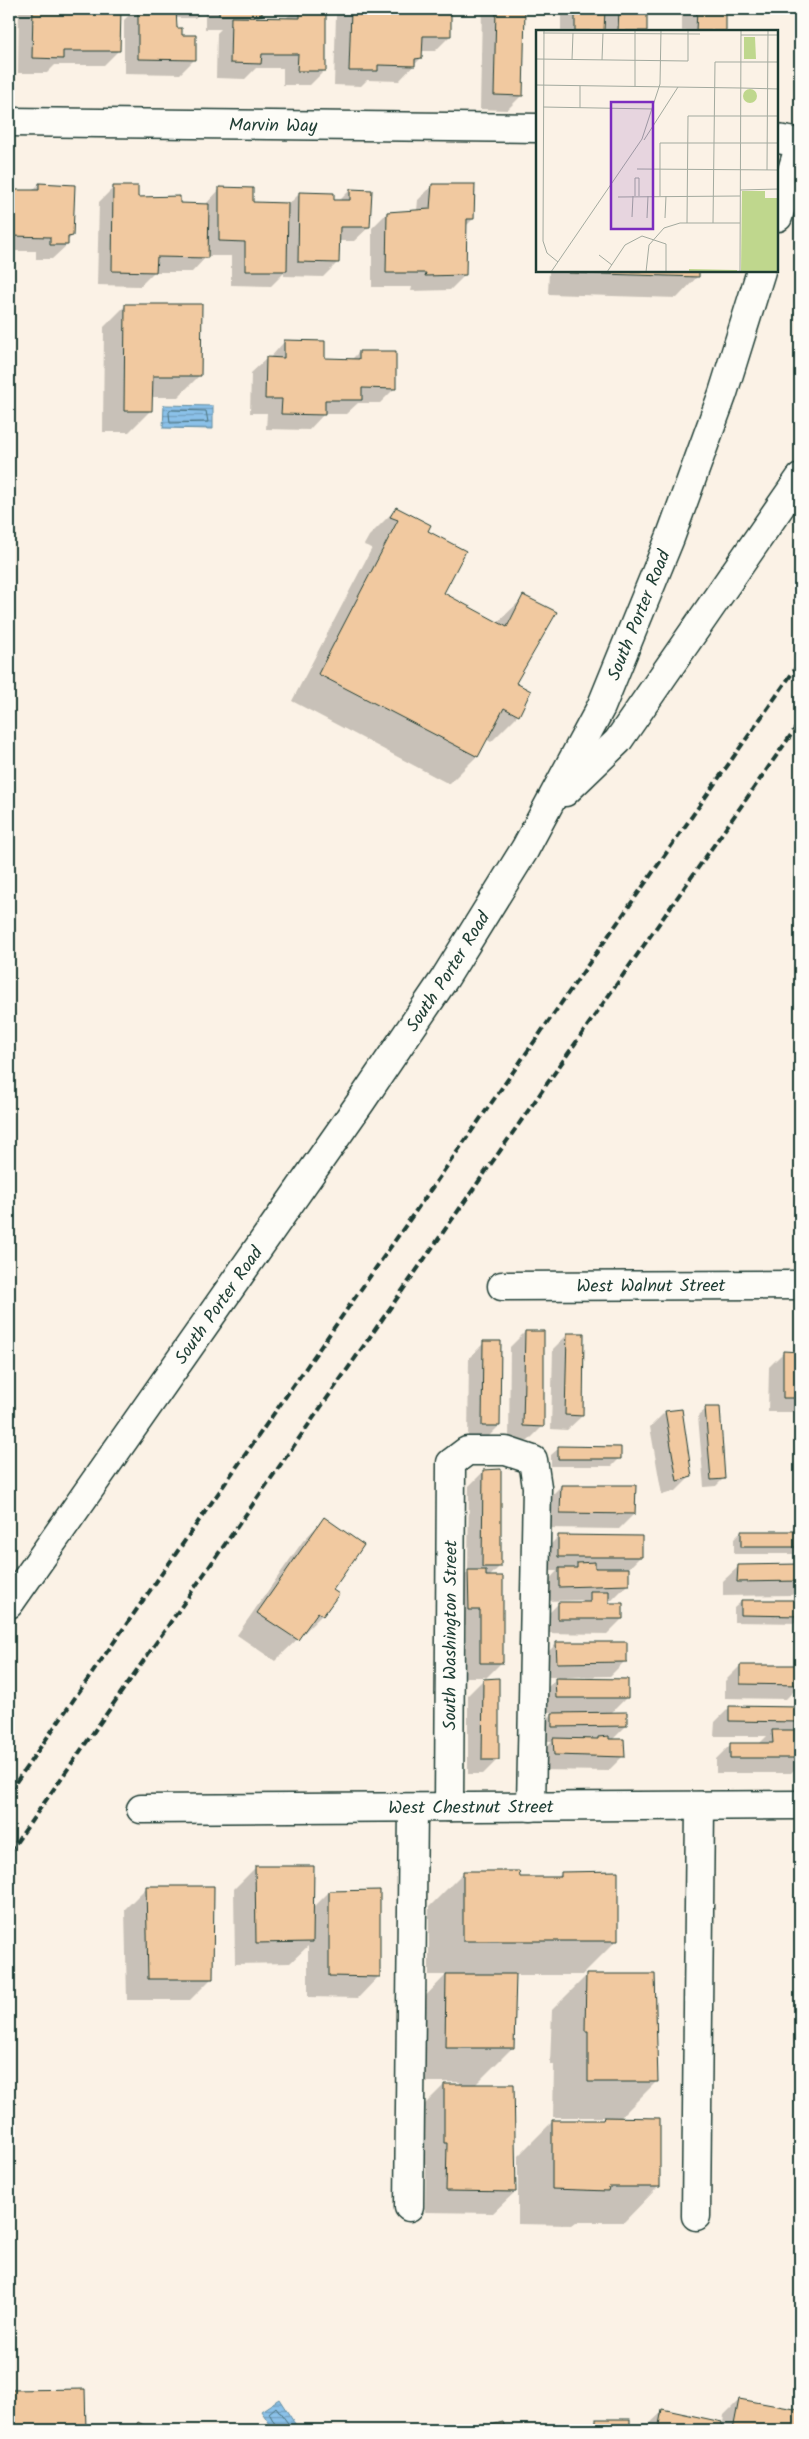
<svg xmlns="http://www.w3.org/2000/svg" width="809" height="2439" font-family="Kalam,sans-serif">
<style>
.water{fill:url(#water-rules);stroke:#608ca1}
.shadow{fill:#0003}
.lines{fill:none;stroke-linecap:round;stroke-linejoin:round}
.shore{stroke:#4a727c;stroke-width:1}
.building{fill:#f1c9a0;stroke:#1f3d34}
.street-casing{stroke:#1f3d34;stroke-width:31}
.secondary-casing{stroke:#1f3d34;stroke-width:31}
.street{stroke:#fdfcf7;stroke-width:28}
.secondary{stroke:#fdfcf7;stroke-width:28}
.rail{stroke:#1f3d34;stroke-width:4;stroke-dasharray:8 4;stroke-linecap:butt}
.labels{text-anchor:middle;stroke-width:4.5;stroke-linejoin:round;paint-order:stroke}
.street-label{font-size:18px;fill:#1f3d34;stroke:#fdfcf7}
.inset-road{fill:none;stroke:#a3aa9f;stroke-width:1}
.view{fill:#7b2cbf;fill-opacity:0.15;stroke:#7b2cbf;stroke-width:2.5}
.inset-edge{fill:none;stroke:#1f3d34;stroke-width:2.5}
</style>
<defs>
<pattern id="water-rules" width="6" height="5" patternUnits="userSpaceOnUse" patternTransform="scale(1.25)"><rect width="6" height="5" fill="#8bc1e9"/><path d="M0 2.5h6" fill="none" stroke="#719ebe"/></pattern>
</defs>
<rect width="100%" height="100%" fill="#fbf2e6"/>
<filter id="ink" filterUnits="userSpaceOnUse"><feTurbulence type="fractalNoise" baseFrequency=".02" numOctaves="2"/><feDisplacementMap in="SourceGraphic" scale="10" xChannelSelector="R" yChannelSelector="G"/><feConvolveMatrix kernelMatrix="1 2 1 2 8 2 1 2 1" color-interpolation-filters="sRGB"/></filter>
<g filter="url(#ink)">
<g class="water">
<polygon points="164,405 213,406 213,429 163,428"/>
<polygon points="279,2399 299,2430 274,2430 261,2411"/>
</g>
<g class="shadow">
<polygon points="9,9 13,9 13,25 9,29"/>
<polygon points="19,9 119,9 118,51 104,65 55,65 47,73 18,73"/>
<polygon points="135,9 204,9 195,18 175,18 176,29 195,59 180,74 124,73 124,20"/>
<polygon points="205,9 261,9 261,15 257,18 286,18 295,9 325,9 325,70 310,85 283,85 283,68 256,68 245,79 216,78 217,33 221,29 205,29"/>
<polygon points="343,9 450,9 450,36 435,51 421,51 421,58 399,81 367,80 361,86 334,85 336,15"/>
<polygon points="482,9 524,9 522,95 507,110 480,109"/>
<polygon points="561,9 643,9 643,14 646,14 646,31 561,31"/>
<rect x="682" y="9" width="43" height="22"/>
<polygon points="39,184 72,236 67,241 67,245 52,259 36,259 36,251 9,251 9,195 13,191 32,191"/>
<polygon points="433,185 473,219 465,227 465,275 450,290 411,291 412,287 372,287 372,228 387,213 417,211 418,200"/>
<polygon points="114,187 137,198 178,205 205,205 220,189 252,204 288,205 300,193 339,201 350,190 369,227 354,241 338,241 338,262 323,277 284,276 284,273 271,286 231,285 231,256 207,256 192,272 154,272 140,286 97,285 99,202"/>
<polygon points="549,271 698,271 698,276 677,298 548,294"/>
<polygon points="126,305 199,376 178,397 151,397 151,410 129,432 103,432 104,327"/>
<polygon points="284,342 323,360 351,360 359,352 395,388 380,403 358,403 346,414 324,414 309,430 266,429 267,413 250,413 251,373 266,359 269,359"/>
<polygon points="396,509 427,531 442,594 497,623 524,597 514,684 518,715 491,742 486,739 477,756 449,784 292,701 372,548 364,545 369,536"/>
<polygon points="525,1332 543,1426 528,1441 509,1441 510,1347"/>
<polygon points="568,1334 582,1416 567,1430 551,1429 553,1349"/>
<polygon points="484,1343 499,1426 484,1441 468,1441 469,1358"/>
<polygon points="784,1352 800,1353 800,1412 768,1412 769,1367"/>
<polygon points="706,1409 724,1478 716,1486 704,1487 698,1416"/>
<polygon points="681,1410 691,1476 676,1491 662,1495 650,1427 665,1412"/>
<polygon points="800,1438 800,1470 799,1470 799,1439"/>
<polygon points="559,1448 620,1458 612,1466 551,1466 551,1455"/>
<polygon points="484,1471 499,1567 489,1577 501,1663 484,1680 498,1759 483,1774 468,1774 468,1695 486,1677 465,1677 466,1625 455,1624 454,1586 468,1572 469,1486"/>
<polygon points="561,1486 634,1514 619,1529 546,1528 546,1501"/>
<polygon points="324,1519 331,1590 322,1615 275,1661 237,1635 303,1541"/>
<polygon points="741,1532 800,1533 800,1549 795,1554 734,1554 734,1539"/>
<polygon points="558,1537 640,1557 627,1570 627,1585 612,1600 608,1600 608,1604 622,1619 607,1634 543,1633 543,1619 558,1604 579,1604 582,1600 545,1601 544,1585 557,1571 543,1571 543,1552"/>
<polygon points="800,1565 800,1587 792,1595 723,1596 723,1581 738,1567"/>
<polygon points="742,1601 800,1602 800,1619 797,1623 734,1622 734,1608"/>
<polygon points="557,1643 625,1661 610,1676 567,1677 567,1679 626,1698 611,1713 626,1726 613,1739 623,1756 608,1771 539,1770 539,1754 552,1741 538,1741 538,1729 554,1712 541,1712 541,1694 558,1677 542,1677 542,1658"/>
<polygon points="740,1666 800,1666 800,1685 786,1699 725,1698 725,1681"/>
<polygon points="800,1706 800,1726 794,1732 793,1745 799,1745 800,1737 800,1764 791,1773 716,1773 716,1759 731,1744 759,1744 767,1736 714,1736 715,1722 730,1707 800,1708"/>
<polygon points="256,1867 312,1909 329,1892 379,1976 358,1998 308,1997 308,1946 290,1963 235,1964 234,1889"/>
<polygon points="464,1872 519,1878 557,1878 562,1873 617,1940 582,1975 514,1975 512,2048 475,2085 515,2192 493,2213 425,2212 426,2164 423,2164 423,2106 444,2085 460,2085 460,2082 410,2082 412,2010 446,1975 429,1975 429,1907"/>
<polygon points="147,1887 212,1978 190,2000 127,2000 125,1909"/>
<polygon points="587,1975 656,2082 619,2119 658,2187 624,2222 576,2222 572,2225 518,2224 518,2156 553,2121 601,2121 606,2117 553,2117 554,2065 550,2065 552,2010"/>
<polygon points="84,2390 85,2430 9,2430 9,2393 11,2391"/>
<polygon points="739,2400 800,2411 800,2430 721,2430 722,2427 720,2427 719,2430 643,2430 663,2411 723,2423 724,2415"/>
<polygon points="597,2420 628,2420 628,2430 586,2430"/>
</g>
<g class="lines">
<g class="shore">
<polygon points="171,410 206,411 208,422 170,423 169,413"/>
<polyline points="278,2430 269,2413 276,2407 293,2430"/>
</g>
</g>
<g class="building">
<polygon points="9,9 15,9 14,25 9,25"/>
<polygon points="33,9 121,9 120,51 63,51 63,59 32,58"/>
<polygon points="138,9 176,9 177,28 182,28 182,35 196,35 196,60 138,59"/>
<rect x="219" y="9" width="43" height="6"/>
<polygon points="300,9 326,9 326,71 297,71 298,54 262,54 261,64 230,63 231,17 300,18"/>
<polygon points="351,9 451,9 451,36 423,36 422,58 415,59 415,66 378,65 378,71 349,71"/>
<polygon points="496,9 525,9 523,96 494,95"/>
<polygon points="575,9 605,9 604,31 575,31"/>
<polygon points="619,9 644,9 644,13 647,13 647,31 618,31"/>
<polygon points="697,9 726,9 726,31 696,31"/>
<polygon points="39,183 75,185 73,236 68,237 68,245 50,245 50,237 12,236 12,190 39,190"/>
<polygon points="432,184 475,184 474,219 467,219 466,275 425,276 426,273 386,273 387,212 430,209"/>
<polygon points="113,186 138,186 138,197 180,196 180,203 209,204 208,258 157,257 156,272 112,271"/>
<polygon points="219,187 253,188 253,202 288,203 287,271 245,271 245,242 219,241"/>
<polygon points="350,189 372,190 370,227 340,227 339,263 298,262 299,192 334,193 334,200 350,200"/>
<polygon points="570,271 699,271 699,277 569,273"/>
<polygon points="125,304 202,304 201,376 153,376 152,411 124,411"/>
<polygon points="284,340 325,341 325,358 359,359 359,351 396,351 396,389 362,388 362,400 325,400 325,415 281,414 282,399 265,399 266,357 284,358"/>
<polygon points="396,507 431,525 428,531 466,551 444,593 507,627 523,595 557,612 516,683 531,691 519,716 504,708 478,757 318,674 398,520 390,517"/>
<polygon points="525,1331 544,1331 544,1427 523,1426"/>
<polygon points="567,1333 584,1333 583,1416 565,1415"/>
<polygon points="483,1341 501,1341 500,1426 482,1426"/>
<polygon points="783,1351 800,1352 800,1398 783,1398"/>
<polygon points="705,1407 720,1407 725,1479 711,1480"/>
<polygon points="682,1409 692,1477 677,1481 665,1411"/>
<polygon points="558,1446 621,1447 621,1459 558,1459"/>
<polygon points="501,1469 501,1567 482,1567 483,1470"/>
<polygon points="561,1485 636,1485 635,1514 560,1513"/>
<polygon points="324,1517 364,1545 333,1590 339,1594 323,1616 318,1612 298,1640 257,1613"/>
<rect x="741" y="1531" width="59" height="16"/>
<polygon points="558,1535 642,1536 642,1557 558,1557"/>
<polygon points="595,1562 595,1568 629,1568 629,1585 559,1587 559,1568 577,1568 577,1563"/>
<polygon points="800,1564 800,1581 737,1582 738,1565"/>
<polygon points="468,1570 486,1570 486,1576 503,1576 503,1663 480,1663 480,1610 469,1610"/>
<polygon points="590,1591 609,1591 609,1603 623,1603 623,1619 558,1619 558,1602 590,1602"/>
<polygon points="741,1600 800,1600 800,1616 741,1615"/>
<polygon points="556,1642 627,1642 627,1662 557,1663"/>
<polygon points="740,1665 800,1665 800,1685 740,1684"/>
<polygon points="499,1678 499,1760 482,1760 483,1679"/>
<polygon points="555,1678 628,1679 628,1698 556,1698"/>
<polygon points="729,1706 800,1707 800,1722 729,1721"/>
<polygon points="627,1712 627,1726 552,1727 552,1713"/>
<polygon points="772,1730 795,1730 795,1743 800,1743 800,1758 730,1758 730,1743 773,1743"/>
<polygon points="609,1736 609,1739 624,1739 625,1757 554,1755 553,1738 598,1739 598,1737"/>
<polygon points="255,1866 314,1866 313,1942 256,1943"/>
<polygon points="463,1871 519,1871 520,1877 561,1877 561,1872 618,1871 618,1941 463,1941"/>
<polygon points="146,1886 214,1886 213,1979 148,1979"/>
<polygon points="380,1890 380,1977 329,1976 329,1891"/>
<polygon points="446,1974 516,1974 514,2048 445,2048"/>
<polygon points="586,1974 655,1974 658,2082 588,2082 588,2031 585,2031"/>
<polygon points="444,2084 514,2084 516,2192 446,2191 447,2143 444,2143"/>
<polygon points="604,2117 660,2118 660,2187 609,2187 608,2191 552,2189 552,2120 603,2120"/>
<polygon points="85,2389 86,2430 11,2430 10,2390"/>
<polygon points="739,2399 800,2410 800,2430 733,2430"/>
<polygon points="662,2409 722,2422 720,2430 658,2430"/>
<rect x="596" y="2419" width="34" height="11"/>
<polygon points="138,2422 153,2430 133,2430"/>
<polygon points="503,2422 506,2430 476,2430 476,2429"/>
<polygon points="457,2424 458,2430 427,2430"/>
</g>
<g class="lines">
<g class="street-casing">
<g id="street">
<path id="s1" d="M 9,122 L 538,128"/>
<polyline points="778,139 800,143"/>
<path id="s2" d="M 502,1286 L 800,1285"/>
<path id="s3" d="M 449,1807 L 451,1463 L 467,1451 L 506,1451 L 533,1460 L 537,1487 L 531,1807"/>
<path id="s4" d="M 141,1809 L 800,1805"/>
<polyline points="409,2207 413,1808"/>
<polyline points="696,2216 700,1806"/>
</g>
</g>
<g class="secondary-casing">
<g id="secondary">
<polyline points="778,217 800,144"/>
<polyline points="565,792 618,741 800,478"/>
<path id="s5" d="M 9,1604 L 360,1103 L 445,978 L 525,849 L 601,707 L 670,538 L 723,393 L 761,271"/>
</g>
</g>
<use href="#street" class="street"/>
<use href="#secondary" class="secondary"/>
<g class="rail">
<polyline points="9,1792 800,662"/>
<polyline points="9,1853 800,722"/>
</g>
</g>
</g>
<g class="labels">
<g class="street-label">
<text dy="6" stroke="none"><textPath href="#s1" startOffset="264">Marvin Way</textPath></text>
<text dy="6" stroke="none"><textPath href="#s5" startOffset="1175">South Porter Road</textPath></text>
<text dy="6" stroke="none"><textPath href="#s5" startOffset="770">South Porter Road</textPath></text>
<text dy="6" stroke="none"><textPath href="#s2" startOffset="149">West Walnut Street</textPath></text>
<text dy="6" stroke="none"><textPath href="#s5" startOffset="365">South Porter Road</textPath></text>
<text dy="6" stroke="none"><textPath href="#s3" startOffset="172">South Washington Street</textPath></text>
<text dy="6" stroke="none"><textPath href="#s4" startOffset="330">West Chestnut Street</textPath></text>
</g>
</g>
<g transform="translate(536 30)">
<rect width="242" height="242" fill="#fbf2e6"/>
<path d="M 208,7 L 219,7 L 220,29 L 208,29 ZM207 66a7 7 0 1 1 14 0a7 7 0 1 1-14 0ZM 206,161 L 229,161 L 229,168 L 242,168 L 242,242 L 205,242 Z" fill="#bfd78d"/>
<path d="M 153,239 L 201,240 L 201,242 L 153,242 Z" fill="#bfd78d"/>
<path class="inset-road" d="M 8,0 L 7,211 L 11,223 L 22,232M 7,3 L 164,4M 205,5 L 243,5M 0,29 L 152,31 L 152,0M 36,30 L 37,3M 66,30 L 67,3M 0,55 L 205,58M 99,57 L 99,0M 205,58 L 243,59M 7,77 L 117,79M 44,78 L 44,56M 108,110 L 142,57M 101,139 L 243,140M 231,140 L 232,0M 99,148 L 103,148 L 103,166M 204,160 L 243,159M 99,166 L 99,148M 124,166 L 124,113 L 243,113M 82,167 L 204,166M 96,187 L 97,166M 111,188 L 112,166M 129,188 L 130,166M 151,193 L 152,86 L 243,86M 177,193 L 179,32 L 243,32M 63,225 L 76,235M 15,242 L 106,109 L 124,54 L 125,0M 71,242 L 89,215 L 106,206 L 130,214 L 130,242M 110,242 L 113,215 L 128,198 L 144,193 L 204,193M 204,242 L 205,0"/>
<path class="view" d="M 75,72 L 117,72 L 117,199 L 75,199 Z"/>
<rect width="242" height="242" class="inset-edge"/>
</g>
<rect width="809" height="2439" fill="none" stroke="#fdfcf7" stroke-width="30"/>
<rect x="15" y="15" width="779" height="2409" fill="none" stroke="#1f3d34" stroke-width="2" filter="url(#ink)"/>
</svg>
